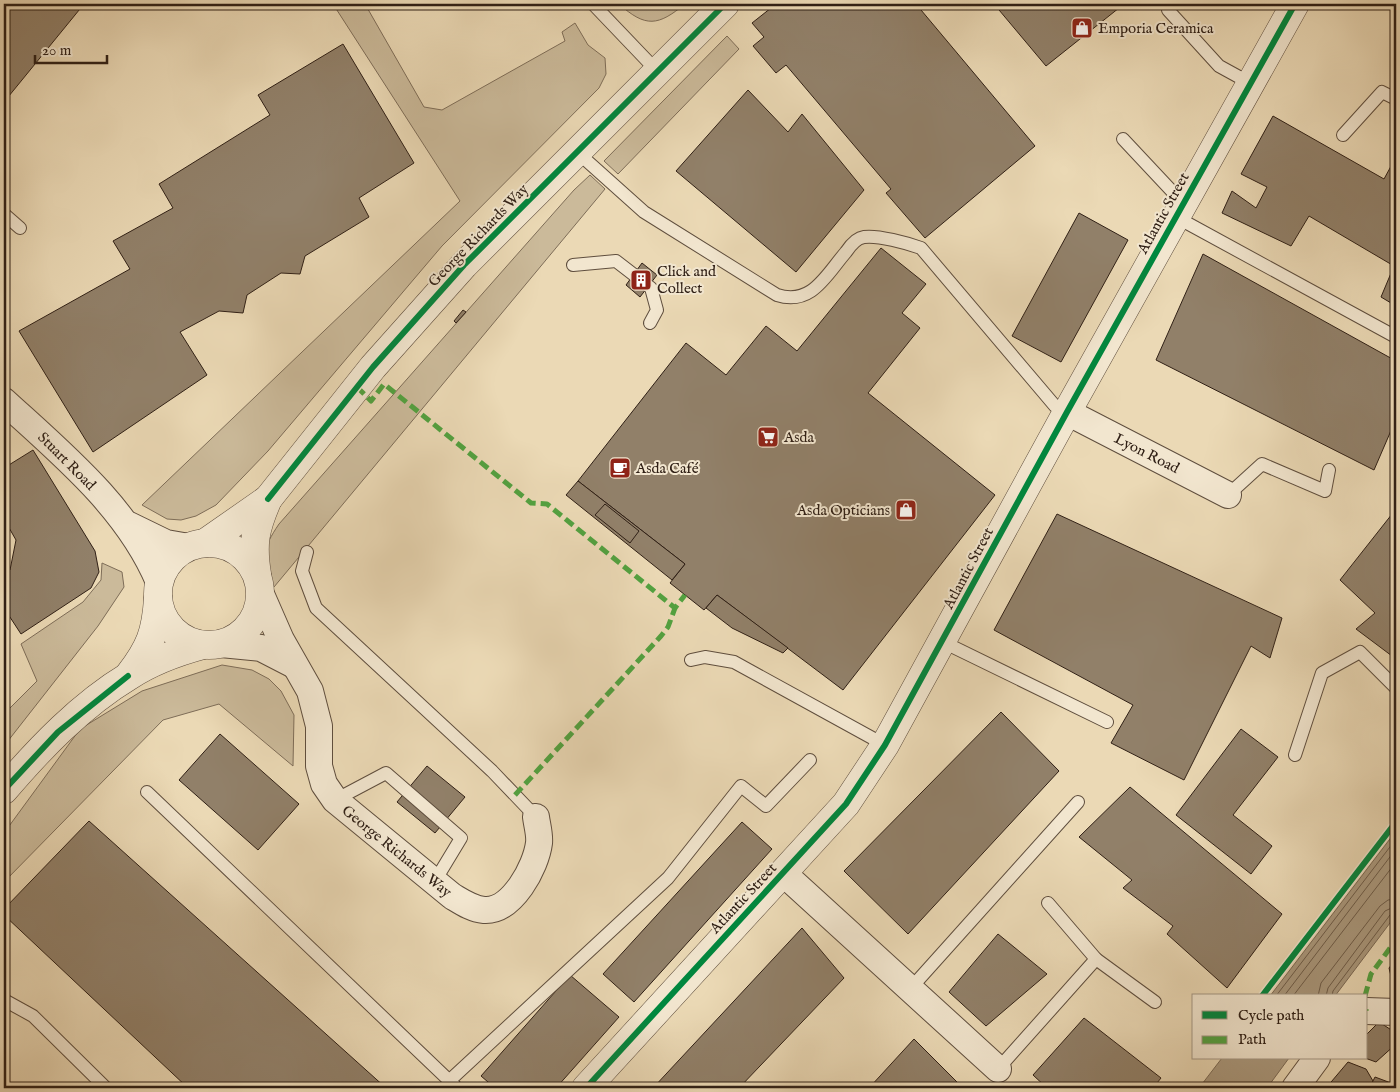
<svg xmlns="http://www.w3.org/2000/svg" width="1400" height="1092" font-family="'IM FELL English',serif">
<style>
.green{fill:#cbba9a;stroke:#7e6d58}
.water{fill:#ab9a7f;stroke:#7a6955}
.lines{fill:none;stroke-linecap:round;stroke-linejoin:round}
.shore{stroke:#6e5d4a;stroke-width:1}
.building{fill:#918069;stroke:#302016}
.service-casing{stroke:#5f4e3e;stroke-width:14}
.minor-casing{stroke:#5f4e3e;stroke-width:28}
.tertiary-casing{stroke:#5f4e3e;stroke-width:29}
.service{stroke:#f2e6cf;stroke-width:12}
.minor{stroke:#f2e6cf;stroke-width:26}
.tertiary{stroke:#f2e6cf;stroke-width:28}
.quiet{stroke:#52a240;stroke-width:5;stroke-dasharray:10 5;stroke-linecap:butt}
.cycleway-casing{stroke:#f2e6cf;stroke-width:9}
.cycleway{stroke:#00873e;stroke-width:6}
.labels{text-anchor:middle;stroke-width:4;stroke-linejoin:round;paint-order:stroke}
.poi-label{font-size:15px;fill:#302016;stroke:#f2e6cf;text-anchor:start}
.street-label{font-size:15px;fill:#302016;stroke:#f2e6cf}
</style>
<rect width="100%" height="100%" fill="#ebd9b5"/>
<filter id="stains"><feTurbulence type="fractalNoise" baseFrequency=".004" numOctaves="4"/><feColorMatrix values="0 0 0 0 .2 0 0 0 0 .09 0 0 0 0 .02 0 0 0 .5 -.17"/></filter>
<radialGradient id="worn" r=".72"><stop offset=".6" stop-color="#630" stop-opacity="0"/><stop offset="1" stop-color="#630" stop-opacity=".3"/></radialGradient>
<g class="green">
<polygon points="333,4 365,4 424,107 442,110 565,41 562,32 575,23 588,45 605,58 606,74 599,88 442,246 268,451 216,505 196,516 181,520 167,519 142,505 460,201"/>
<path d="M 619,4 L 685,4 C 658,26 646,28 619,4 Z"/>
<polygon points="727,36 739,49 618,174 604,161"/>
<path d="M 590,175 L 605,189 L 274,587 C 260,560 262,549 279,524 L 574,190 Z"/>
<polygon points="102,563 122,572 124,587 98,626 4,746 4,714 37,681 21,644 83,602 101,580"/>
<polygon points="222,665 252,670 269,679 281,691 294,715 293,766 219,704 163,720 4,882 4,833 80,729 142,691"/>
</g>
<g class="water">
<polygon points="1396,831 1396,915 1335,996 1270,996"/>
<polygon points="1222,1058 1289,1058 1267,1088 1199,1088"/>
</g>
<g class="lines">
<g class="shore">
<polyline points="1276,996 1396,839"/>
<polyline points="1284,996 1396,849"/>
<polyline points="1293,996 1396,862"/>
<polyline points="1318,996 1321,983 1380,906 1388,900 1396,899"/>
<polyline points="1326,996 1328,988 1385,911 1396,906"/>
<polyline points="1332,996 1333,991 1390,915 1396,913"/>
</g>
</g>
<g class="building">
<polygon points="4,4 84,4 4,102"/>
<polygon points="776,4 916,4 1035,146 925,238 886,193 891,189 786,65 776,73 753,46 764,37 752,23"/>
<polygon points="994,4 1124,4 1046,66"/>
<polygon points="343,44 414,163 359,198 369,217 305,256 300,274 281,273 247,295 243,313 219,311 180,332 207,375 93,452 19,331 130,269 113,241 173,208 159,184 270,115 258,95"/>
<polygon points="748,90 788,132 802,114 864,190 796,272 676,171"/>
<polygon points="1273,116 1384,179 1396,157 1396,306 1381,297 1394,266 1309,216 1291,246 1222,213 1232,191 1256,208 1267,187 1241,174"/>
<polygon points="1079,213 1128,240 1061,362 1012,336"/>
<polygon points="881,248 926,284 902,313 920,328 868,393 995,495 843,690 717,595 704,610 670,583 685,564 578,481 686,343 726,375 766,326 797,351"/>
<polygon points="1203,254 1396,361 1396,419 1374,470 1156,360"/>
<polygon points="642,263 657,275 640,297 626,285"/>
<polygon points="463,310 466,312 456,323 454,321"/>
<polygon points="33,450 95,551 99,572 91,588 21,634 4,608 4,574 10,570 16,540 4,519 4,468"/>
<polygon points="578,481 685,564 672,580 566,495"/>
<polygon points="605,504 639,531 630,543 595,515"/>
<polygon points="1396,509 1396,659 1356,629 1375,613 1340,580"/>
<polygon points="1057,514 1282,618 1270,658 1251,646 1184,780 1111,743 1133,705 994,630"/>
<polygon points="717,595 788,648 783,653 732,628 706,608"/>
<polygon points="1001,712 1059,771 908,934 844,871"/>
<polygon points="1241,729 1278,757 1233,815 1272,846 1251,874 1176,815"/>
<polygon points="220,734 299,804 258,850 179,780"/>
<polygon points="427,766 465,797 435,833 397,802"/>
<polygon points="1130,787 1282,914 1227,988 1167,934 1173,926 1123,888 1132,880 1079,837"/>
<polygon points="89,821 386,1088 188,1088 4,915 4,909"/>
<polygon points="742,822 772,849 634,1002 603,974"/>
<polygon points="802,928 844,978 739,1088 653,1088"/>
<polygon points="998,934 1047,974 986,1026 949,992"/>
<polygon points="1396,959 1396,982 1392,980 1389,968"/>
<polygon points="570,975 619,1017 556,1088 495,1088 481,1076"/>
<polygon points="1084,1018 1161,1078 1153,1088 1047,1088 1033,1075"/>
<polygon points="1379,1022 1396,1033 1396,1044 1376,1062 1365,1058 1366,1035"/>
<polygon points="914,1039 958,1083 953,1088 869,1088"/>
<polygon points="1348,1062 1366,1069 1373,1081 1368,1088 1326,1088"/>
<polygon points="1375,1077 1391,1083 1395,1088 1372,1088 1370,1087"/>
</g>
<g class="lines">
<g class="service-casing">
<g id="service">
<polyline points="593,4 657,71"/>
<polyline points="1168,10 1219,66 1250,83"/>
<polyline points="1343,135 1382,92 1396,99"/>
<polyline points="1123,139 1183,203"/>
<path d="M 577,152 L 644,212 L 777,295 C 812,306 826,275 846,252 C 850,246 856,238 864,237 C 878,235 907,243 921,248 L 1055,406 L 1067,412"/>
<polyline points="4,214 20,228"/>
<polyline points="1176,217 1396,337"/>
<polyline points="573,265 616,261 651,288 657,310 650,323"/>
<polyline points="1228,495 1262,464 1325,491 1329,470"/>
<polyline points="307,552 302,571 316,608 492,771 536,817"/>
<polyline points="943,642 1107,722"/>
<polyline points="691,660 705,657 734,662 885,745"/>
<polyline points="1295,755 1322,673 1360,652 1396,688"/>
<polyline points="147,792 457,1088"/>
<polyline points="335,800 386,773 461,838 435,881"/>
<polyline points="1096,959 1155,1002"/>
<polyline points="911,988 1078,802"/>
<polyline points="4,1000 33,1016 106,1088"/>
<polyline points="998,1069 1096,959 1048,903"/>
<polyline points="449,1081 668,878 741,786 766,806 810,760"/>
</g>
</g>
<g class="minor-casing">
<g id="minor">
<path d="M 4,401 C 62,454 128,508 159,582"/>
<polyline points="1067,412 1228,495"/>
<polyline points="129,525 166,543 189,547"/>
<path d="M 260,592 L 281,640 L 310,691 L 319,726 L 319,766 L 324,784 L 335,800 L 452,896 C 462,902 472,909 484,910 C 512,912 536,867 539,843 C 540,835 537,825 536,817"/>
<polyline points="221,644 261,648 294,665"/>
<polyline points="783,873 998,1069"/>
<polyline points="1366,1011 1396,1012"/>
<polyline points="1295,1088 1317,1058"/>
</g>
</g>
<g class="tertiary-casing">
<g id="tertiary">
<polyline points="205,543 268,499 373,367 464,265 725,4"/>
<circle cx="209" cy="594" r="51"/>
<path d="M 257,574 C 252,543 255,529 268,499"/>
<path d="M 129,675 C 150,648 156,632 158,598"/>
<path d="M 4,790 C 40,748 81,705 129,676 C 152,661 177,652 203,645"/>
<polyline points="586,1088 846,804 885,745 1067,412 1295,4"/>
</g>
</g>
<use href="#service" class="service"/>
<use href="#minor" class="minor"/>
<use href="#tertiary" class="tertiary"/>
<g class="quiet">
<polyline points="357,387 371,401 384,384 531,503 547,504 675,608 685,595"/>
<polyline points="515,795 661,636 668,627 675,608"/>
<polyline points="1365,996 1371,974 1396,940"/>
<polyline points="1366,1009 1366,1011"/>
</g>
<g class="cycleway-casing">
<g id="cycleway">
<polyline points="268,499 373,367 464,265 725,4"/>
<polyline points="4,790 58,732 128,676"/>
<polyline points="1262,996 1396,822"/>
<polyline points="586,1088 846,804 885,745 1067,412 1295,4"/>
</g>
</g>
<use href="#cycleway" class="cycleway"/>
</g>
<defs>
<g id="shop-square" transform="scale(1.125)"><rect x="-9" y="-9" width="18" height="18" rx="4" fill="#8f2418" stroke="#f2e6cf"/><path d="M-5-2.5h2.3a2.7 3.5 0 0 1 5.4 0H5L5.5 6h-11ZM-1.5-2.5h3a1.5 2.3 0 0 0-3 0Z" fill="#fff"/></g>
<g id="building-square" transform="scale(1.125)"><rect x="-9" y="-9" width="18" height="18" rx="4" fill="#8f2418" stroke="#f2e6cf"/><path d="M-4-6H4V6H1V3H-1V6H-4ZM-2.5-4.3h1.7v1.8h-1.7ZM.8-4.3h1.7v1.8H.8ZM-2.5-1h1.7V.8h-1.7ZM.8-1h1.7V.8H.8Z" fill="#fff"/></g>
<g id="supermarket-square" transform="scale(1.125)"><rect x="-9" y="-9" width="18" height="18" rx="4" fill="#8f2418" stroke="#f2e6cf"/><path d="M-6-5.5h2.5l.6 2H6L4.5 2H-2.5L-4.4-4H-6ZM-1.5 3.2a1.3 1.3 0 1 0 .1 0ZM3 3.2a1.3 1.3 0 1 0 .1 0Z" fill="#fff"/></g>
<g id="cafe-square" transform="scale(1.125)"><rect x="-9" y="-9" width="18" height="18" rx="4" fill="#8f2418" stroke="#f2e6cf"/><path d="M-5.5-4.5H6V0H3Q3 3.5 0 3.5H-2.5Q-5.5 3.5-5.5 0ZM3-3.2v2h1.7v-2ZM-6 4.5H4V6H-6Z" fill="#fff"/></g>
</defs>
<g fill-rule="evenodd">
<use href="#shop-square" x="1082" y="28"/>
<use href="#building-square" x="641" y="280"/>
<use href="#supermarket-square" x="768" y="437"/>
<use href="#cafe-square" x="620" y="468"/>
<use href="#shop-square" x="906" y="510"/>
</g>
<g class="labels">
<g class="poi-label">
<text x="1098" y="33">Emporia Ceramica</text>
<text x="657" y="276">Click and<tspan x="657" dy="17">Collect</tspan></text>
<text x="784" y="442">Asda</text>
<text x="636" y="473">Asda Café</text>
<text x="890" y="515" text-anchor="end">Asda Opticians</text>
</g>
<g class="street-label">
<text transform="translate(1163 213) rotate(-61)" y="5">Atlantic Street</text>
<text transform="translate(478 235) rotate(-46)" y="5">George Richards Way</text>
<text transform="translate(1147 453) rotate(27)" y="5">Lyon Road</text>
<text transform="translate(67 461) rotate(45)" y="5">Stuart Road</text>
<text transform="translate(968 568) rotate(-62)" y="5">Atlantic Street</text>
<text transform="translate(397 851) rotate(39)" y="5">George Richards Way</text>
<text transform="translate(743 898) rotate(-47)" y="5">Atlantic Street</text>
</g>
</g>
<rect width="1400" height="1092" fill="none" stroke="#ebd9b5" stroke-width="20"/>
<rect x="5" y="5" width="1390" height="1082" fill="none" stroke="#302016" stroke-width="2.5"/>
<rect x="10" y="10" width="1380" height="1072" fill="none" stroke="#302016"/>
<rect x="1192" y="994" width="175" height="65" fill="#f2e6cf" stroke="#a49785"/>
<rect x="1202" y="1011" width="25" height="8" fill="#00873e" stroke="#a49785"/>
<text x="1238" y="1020" font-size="15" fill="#302016">Cycle path</text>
<rect x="1202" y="1036" width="25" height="8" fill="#52a240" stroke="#a49785"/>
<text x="1238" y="1044" font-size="15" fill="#302016">Path</text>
<path d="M35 55v8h72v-8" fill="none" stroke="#302016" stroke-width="2.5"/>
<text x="42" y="55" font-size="15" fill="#302016" stroke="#f2e6cf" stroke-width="4" paint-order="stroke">20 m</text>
<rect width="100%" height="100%" filter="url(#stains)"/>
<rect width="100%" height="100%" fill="url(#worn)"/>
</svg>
